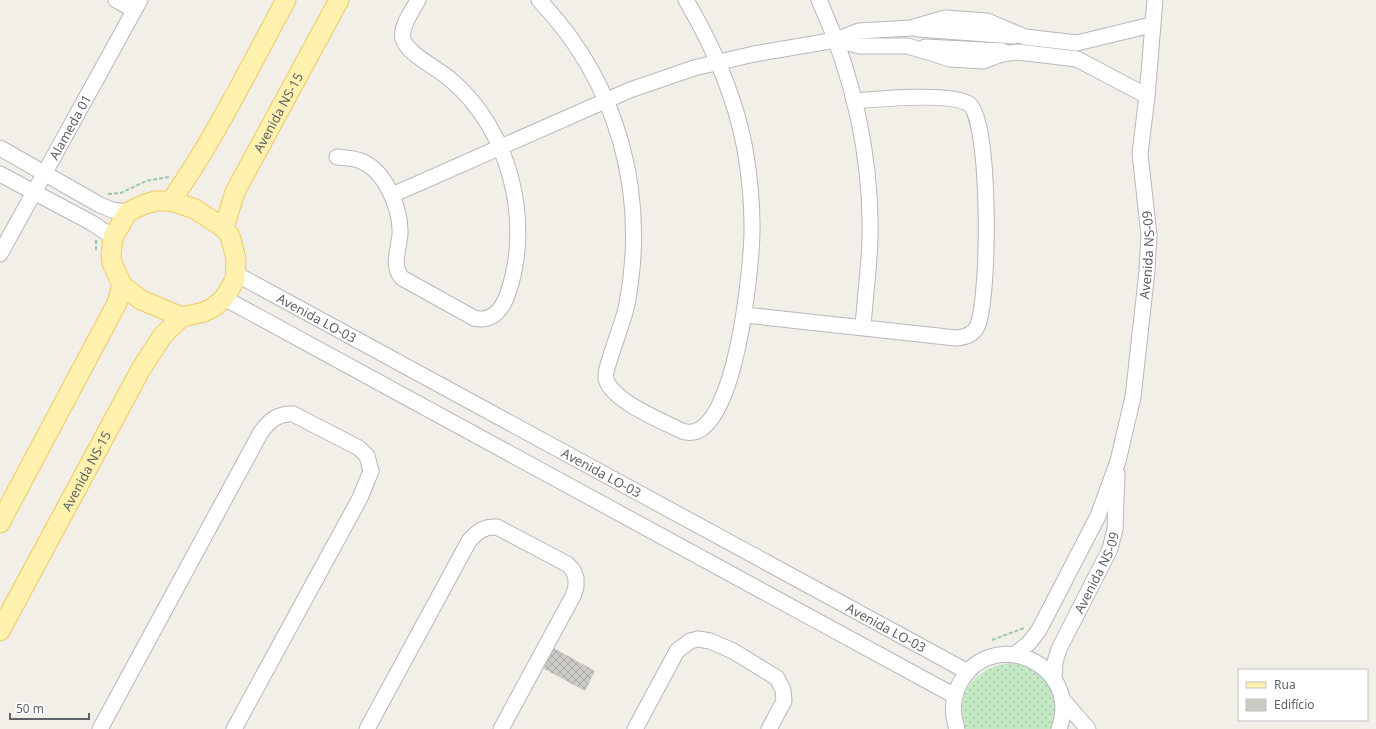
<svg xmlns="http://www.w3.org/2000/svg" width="1376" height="729" font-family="'Noto Sans',sans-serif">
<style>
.grass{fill:url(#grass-dots)}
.building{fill:url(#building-cross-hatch)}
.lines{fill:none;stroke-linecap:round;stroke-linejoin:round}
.minor-casing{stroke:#b5b8bc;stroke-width:17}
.major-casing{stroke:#f2c960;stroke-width:21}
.path{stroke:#9cc7a9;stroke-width:2;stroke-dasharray:4 2;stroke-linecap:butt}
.minor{stroke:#fff;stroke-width:15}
.major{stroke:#fff2af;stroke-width:19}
.labels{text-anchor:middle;stroke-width:3;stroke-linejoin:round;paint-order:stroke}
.street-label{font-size:13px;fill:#5f6368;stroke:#fff}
</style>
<defs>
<pattern id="grass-dots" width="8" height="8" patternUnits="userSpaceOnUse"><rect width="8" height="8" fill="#c5e8c5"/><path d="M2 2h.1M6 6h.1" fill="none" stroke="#a3c0a4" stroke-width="1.8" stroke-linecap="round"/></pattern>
<pattern id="building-cross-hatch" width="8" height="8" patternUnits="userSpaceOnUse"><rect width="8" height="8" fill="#cccac5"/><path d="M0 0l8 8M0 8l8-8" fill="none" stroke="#a9a8a4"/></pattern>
</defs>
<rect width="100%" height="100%" fill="#f1efe8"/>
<path class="grass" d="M 1010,663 C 1033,665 1058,684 1056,710 C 1055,717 1053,723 1052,729 L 966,729 C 953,695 975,667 1010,663 Z"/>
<polygon class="building" points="552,647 595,671 585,691 541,667"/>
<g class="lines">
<g class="minor-casing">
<g id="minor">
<polyline points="116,0 134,10"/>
<path d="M 539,0 C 618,83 648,192 627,304 C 625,319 603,371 606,379 C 612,401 662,421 682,431 C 736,450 753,258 752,224 C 752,199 749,173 745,149 C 735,96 713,46 686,0"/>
<path d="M 819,0 C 853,74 872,157 870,239 C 869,269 865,298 863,327"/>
<polyline points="918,29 1014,36"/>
<polyline points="836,40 860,46 908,46 950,59 983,61 1002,54 1018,52 1077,59 1147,96"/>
<polyline points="925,47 1003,51"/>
<polyline points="0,148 100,205 112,210 128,212"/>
<path d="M 337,157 C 345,158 354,158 361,161 C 386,171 401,210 400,234 C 399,249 391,266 402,278 L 474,318 C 493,323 503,308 508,293 C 533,220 509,129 451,80 C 438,68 408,55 403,39 C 400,26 413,10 418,0"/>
<polyline points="0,174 92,223 113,237"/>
<polyline points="392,195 630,90 694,68 754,54 836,40 859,31 911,28 945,18 987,21 1025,37 1077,43 1151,25"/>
<path id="s1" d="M 0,254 L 140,0"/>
<path id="s2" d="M 236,274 L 968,672"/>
<polyline points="224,298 955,696"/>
<path d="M 745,315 L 956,338 C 965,337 973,335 977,327 C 990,300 991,120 969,104 C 951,92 877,99 854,101"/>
<path id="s3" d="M 1014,655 L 1029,643 L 1039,630 L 1098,516 L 1118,461 L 1133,397 L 1147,271 L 1149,235 L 1140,154 L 1147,96 L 1155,0"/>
<path id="s4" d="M 1054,680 L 1055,662 L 1059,649 L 1110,549 L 1115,529 L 1117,474"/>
<polyline points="1062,699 1088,729"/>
<path d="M 100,729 L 261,432 C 269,421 278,413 293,414 L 359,448 L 367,456 L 371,471 L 360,498 L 234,729"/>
<path d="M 367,729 L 469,541 C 477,532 484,526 497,527 L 567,564 L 573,570 L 576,578 L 576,587 L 573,596 L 501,729"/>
<polyline points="635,729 677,651 690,641 698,639 710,641 733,651 777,678 783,690 784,701 769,729"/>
<path d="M 957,729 C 952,715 952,698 959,685 C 990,623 1083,664 1059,729"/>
</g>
</g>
<g class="major-casing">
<g id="major">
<path d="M 171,201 C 215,138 249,68 286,0"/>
<path id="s5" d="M 224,228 L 235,192 L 339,0"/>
<polyline points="0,523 117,303 122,285"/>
<path id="s6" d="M 0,631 L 141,369 L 163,335 L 182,317 L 204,312 L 214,307 L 224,298 L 235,280 L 236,259 L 230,236 L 224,228 L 195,209 L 171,201 L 156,201 L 145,204 L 128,212 L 113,237 L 111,256 L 112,263 L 122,285 L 141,300 L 182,317"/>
</g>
</g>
<g class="path">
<polyline points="108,194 121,193 146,181 169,177"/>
<polyline points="96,240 96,252"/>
<polyline points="992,640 1024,628"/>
</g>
<use href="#minor" class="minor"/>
<use href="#major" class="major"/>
</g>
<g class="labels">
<g class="street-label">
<text dy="5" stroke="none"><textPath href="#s5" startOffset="128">Avenida NS-15</textPath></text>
<text dy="5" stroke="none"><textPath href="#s1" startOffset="145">Alameda 01</textPath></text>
<text dy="5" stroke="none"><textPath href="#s3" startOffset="431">Avenida NS-09</textPath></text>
<text dy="5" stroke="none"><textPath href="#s2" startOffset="92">Avenida LO-03</textPath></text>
<text dy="5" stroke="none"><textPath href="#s6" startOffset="182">Avenida NS-15</textPath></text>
<text dy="5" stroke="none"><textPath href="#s2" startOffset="416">Avenida LO-03</textPath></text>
<text dy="5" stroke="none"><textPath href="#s4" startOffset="117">Avenida NS-09</textPath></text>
<text dy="5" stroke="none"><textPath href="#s2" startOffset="740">Avenida LO-03</textPath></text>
</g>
</g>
<rect x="1238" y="669" width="130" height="52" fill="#ffffff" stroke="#bfc1c3"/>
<rect x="1246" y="682" width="20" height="6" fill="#fff2af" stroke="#bfc1c3"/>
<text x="1274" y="689" font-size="12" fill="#5f6368">Rua</text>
<rect x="1246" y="699" width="20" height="12" fill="#cccac5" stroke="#bfc1c3"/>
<text x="1274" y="709" font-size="12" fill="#5f6368">Edifício</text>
<path d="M10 713v6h79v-6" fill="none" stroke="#5f6368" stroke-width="2"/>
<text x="16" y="713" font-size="12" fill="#5f6368" stroke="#ffffff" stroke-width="3" paint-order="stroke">50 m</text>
</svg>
